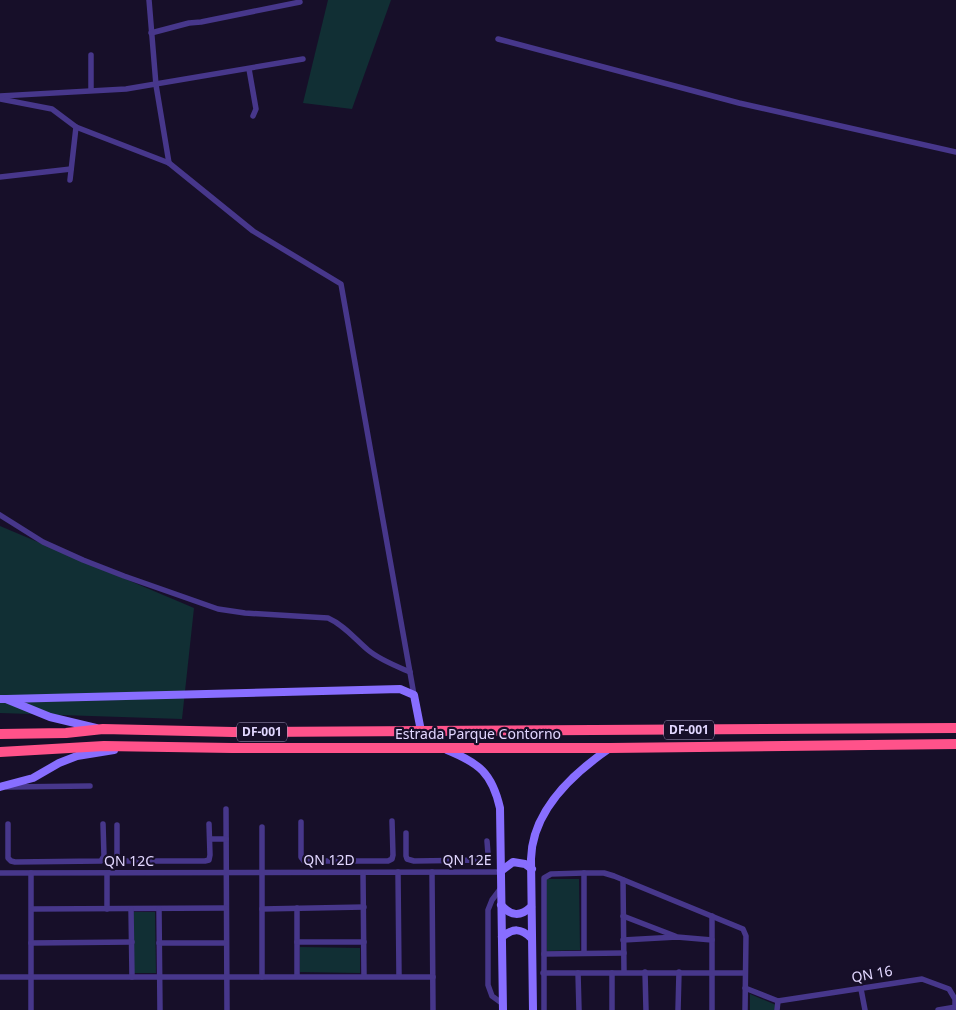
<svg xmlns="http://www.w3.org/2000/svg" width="956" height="1010" font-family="'Noto Sans',sans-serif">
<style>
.green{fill:#112f34}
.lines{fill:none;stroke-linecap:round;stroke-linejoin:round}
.street{stroke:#47378b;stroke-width:5.5}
.secondary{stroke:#886eff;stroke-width:8}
.highway{stroke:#ff528a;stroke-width:10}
.labels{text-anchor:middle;stroke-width:4.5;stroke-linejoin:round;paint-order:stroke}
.shield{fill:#170f29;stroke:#a59bbf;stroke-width:1}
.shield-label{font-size:12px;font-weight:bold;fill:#e2d7ff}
.street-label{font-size:14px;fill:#e2d7ff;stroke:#170f29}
</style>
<rect width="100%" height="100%" fill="#170f29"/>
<g class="green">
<polygon points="328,0 391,0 352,109 303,103"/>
<polygon points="0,526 194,608 182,719 0,713"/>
<polygon points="546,879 579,879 580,950 547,951"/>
<polygon points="133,912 155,912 156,973 134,973"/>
<polygon points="300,947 360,948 360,973 300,972"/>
<polygon points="750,994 776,1005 775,1010 750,1010"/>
</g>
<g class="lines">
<g class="street">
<polyline points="149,0 156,85 169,163"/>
<polyline points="151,33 189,23 201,22 300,2"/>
<polyline points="498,39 739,103 956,152"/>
<polyline points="91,55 91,90"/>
<polyline points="249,69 256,109 253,116"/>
<polyline points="0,96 126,89 303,59"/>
<polyline points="0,99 52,109 76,127 169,163 253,231 341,284 414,695"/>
<polyline points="0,177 71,169"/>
<polyline points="70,180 76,127"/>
<path d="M 0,515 L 43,542 L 83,560 L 124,576 L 218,609 L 245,613 L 328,618 C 344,625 355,639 368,650 C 380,660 396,666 410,672"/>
<polyline points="7,787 90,786"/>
<polyline points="226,809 227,1010"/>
<polyline points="301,822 301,857 304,861 388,861 392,859 393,855 392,821"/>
<polyline points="8,824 8,858 11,861 15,862 101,861 104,856 103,824"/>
<polyline points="117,825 117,857 121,861 205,861 209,860 210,855 209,824"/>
<polyline points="406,833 406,856 407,859 414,861 485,860 488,854 487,841"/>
<polyline points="210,839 226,839"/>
<polyline points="398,872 399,976"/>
<polyline points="432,872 433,1010"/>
<polyline points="0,873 501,872"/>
<polyline points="31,873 31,1010"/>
<polyline points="363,873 364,976"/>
<polyline points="584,873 584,953"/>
<polyline points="107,874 107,909"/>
<polyline points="623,880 624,972"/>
<polyline points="501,888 492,900 488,910 488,985 492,996 503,1004"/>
<polyline points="297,908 297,976"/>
<polyline points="32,909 226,908"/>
<polyline points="131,909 132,977"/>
<polyline points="159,909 160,1010"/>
<polyline points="262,909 364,907"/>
<polyline points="623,916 675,936"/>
<polyline points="712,916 712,1010"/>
<polyline points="623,940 677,937 712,940"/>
<polyline points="297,942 364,942"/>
<polyline points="31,943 132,942"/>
<polyline points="159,943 226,943"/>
<polyline points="544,954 624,953"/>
<polyline points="645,972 646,1010"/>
<polyline points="543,973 745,973"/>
<polyline points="578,973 579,1010"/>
<polyline points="612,973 612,1010"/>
<polyline points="0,977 433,977"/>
<polyline points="262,977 262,827"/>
<polyline points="745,988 778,1001"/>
<polyline points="861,989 865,1010"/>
<polyline points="778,1001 922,979 949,989 955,999 955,1007"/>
<polyline points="544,1010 544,878 551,874 584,873 604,873 614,876 743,929 746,936 745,1010"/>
<polyline points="678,1010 679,972"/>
<polyline points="777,1010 778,1001"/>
<polyline points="938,1010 956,1007"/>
</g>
<g class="secondary">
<polyline points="0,699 6,699 50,717 96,728"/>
<polyline points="6,699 400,689 414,695 421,731"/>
<path d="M 447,750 C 479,763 492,773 500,808 L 503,1010"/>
<polyline points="0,787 33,778 59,763 77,756 114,750"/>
<polyline points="501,871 513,862 525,864 532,869"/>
<path d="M 501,905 C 511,916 520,917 531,907"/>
<path d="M 502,937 C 513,928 521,928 531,938"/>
<path d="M 533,1010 L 531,859 C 532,811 572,774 610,748"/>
</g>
<g class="highway">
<polyline points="0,734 66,733 103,729 233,732 956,728"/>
<polyline points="0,752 104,746 232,748 610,748 956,744"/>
</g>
</g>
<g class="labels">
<g class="shield">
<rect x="664" y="720.5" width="50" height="19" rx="4"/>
<rect x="237" y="722.5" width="50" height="19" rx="4"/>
</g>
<g class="shield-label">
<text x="689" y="734">DF-001</text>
<text x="262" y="736">DF-001</text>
</g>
<g class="street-label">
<text x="478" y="739">Estrada Parque Contorno</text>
<text x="329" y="865">QN 12D</text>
<text x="467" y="865">QN 12E</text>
<text x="129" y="866">QN 12C</text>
<text transform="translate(872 974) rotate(-10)" y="5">QN 16</text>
</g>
</g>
</svg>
